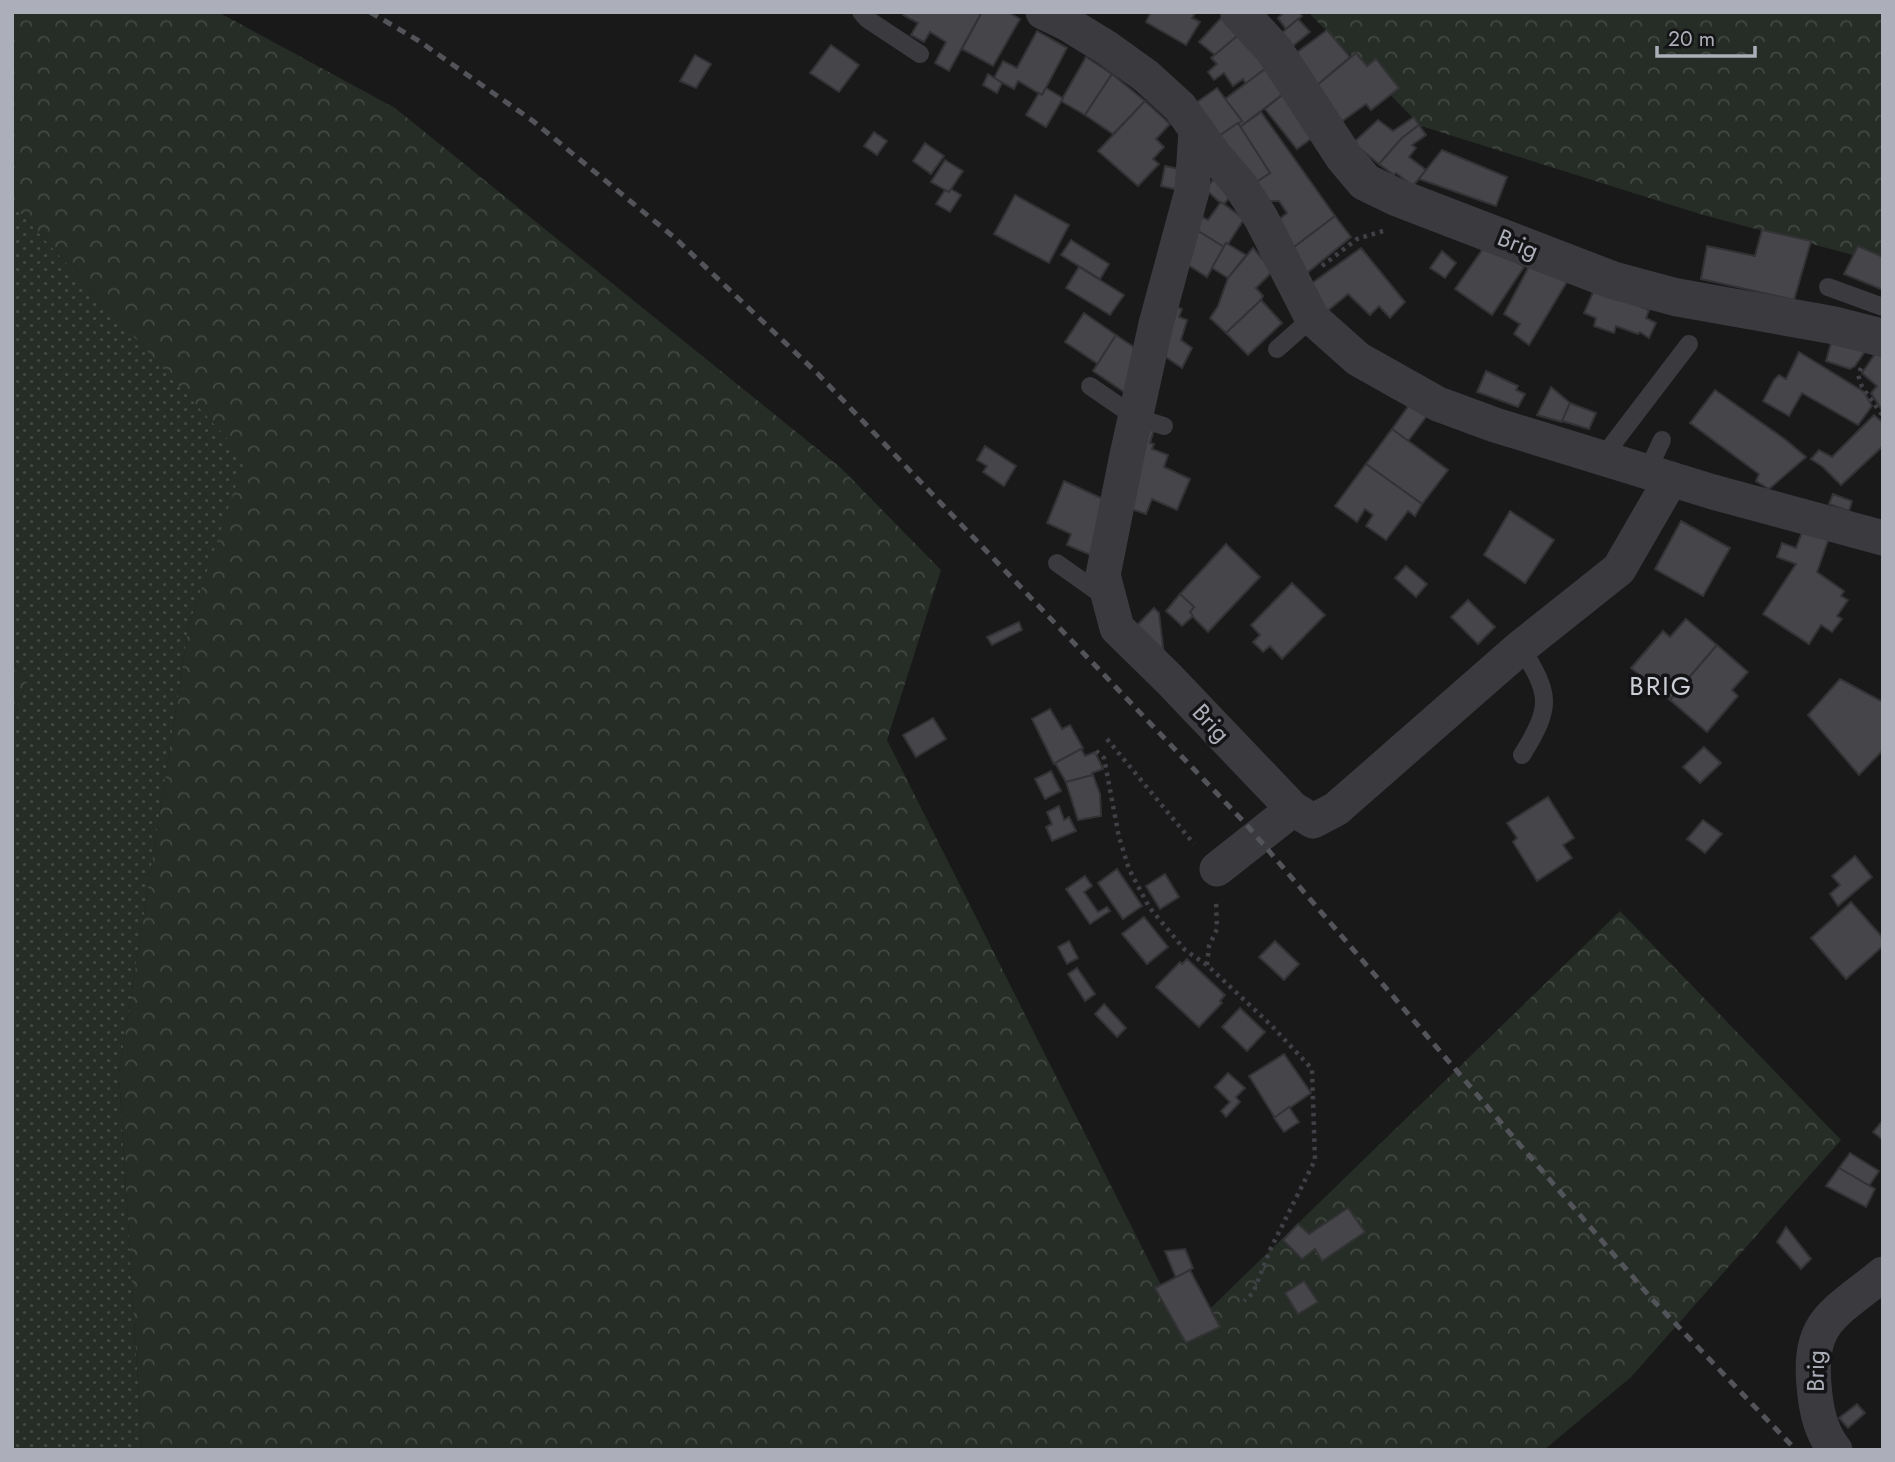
<svg xmlns="http://www.w3.org/2000/svg" width="1895" height="1462" font-family="Jost,sans-serif">
<style>
.grass{fill:url(#grass-dots)}
.forest{fill:url(#forest-crowns)}
.building{fill:#46464a;stroke:#333336;stroke-width:2}
.lines{fill:none;stroke-linecap:round;stroke-linejoin:round}
.path{stroke:#404146;stroke-width:4.5;stroke-dasharray:3.5 5;stroke-linecap:butt}
.service{stroke:#3a3a3f;stroke-width:18}
.minor{stroke:#3a3a3f;stroke-width:35}
.tertiary{stroke:#3a3a3f;stroke-width:38}
.rail{stroke:#53545a;stroke-width:5;stroke-dasharray:9 7;stroke-linecap:butt}
.labels{text-anchor:middle;stroke-width:7;stroke-linejoin:round;paint-order:stroke}
.street-label{font-size:24px;fill:#acafb9;stroke:#141416}
.neighbourhood-label{font-size:26px;letter-spacing:2px;fill:#ccced6;stroke:#141416}
</style>
<defs>
<pattern id="grass-dots" width="8" height="8" patternUnits="userSpaceOnUse" patternTransform="scale(1.75)"><rect width="8" height="8" fill="#252d26"/><path d="M2 2h.1M6 6h.1" fill="none" stroke="#424943" stroke-width="1.8" stroke-linecap="round"/></pattern>
<pattern id="forest-crowns" width="20" height="18" patternUnits="userSpaceOnUse" patternTransform="scale(1.75)"><rect width="20" height="18" fill="#252d26"/><path d="M2 6a3 3 0 1 1 6 0M12 15a3 3 0 1 1 6 0" fill="none" stroke="#424943"/></pattern>
</defs>
<rect width="100%" height="100%" fill="#19191a"/>
<polygon class="grass" points="12,204 246,458 189,625 119,1074 142,1450 12,1450 12,721 28,679 12,661"/>
<g class="forest">
<polygon points="12,12 218,12 395,108 841,468 941,570 887,740 1185,1333 1620,911 1841,1140 1631,1377 1544,1450 142,1450 119,1074 189,625 245,458 12,204"/>
<polygon points="1308,12 1883,12 1883,263 1700,214 1421,126"/>
<polygon points="12,661 28,679 12,721"/>
</g>
<g class="building">
<polygon points="904,12 982,12 949,71 935,63 946,42 930,32 924,42 911,35 918,23 903,15"/>
<polygon points="982,12 1008,12 1020,19 993,66 962,49"/>
<polygon points="1151,12 1196,12 1192,18 1200,22 1186,45 1146,22"/>
<polygon points="1284,12 1299,12 1302,16 1286,29 1278,18"/>
<polygon points="1221,18 1242,32 1215,55 1199,42"/>
<polygon points="1298,19 1310,32 1288,50 1277,37"/>
<polygon points="1327,30 1350,57 1315,87 1292,56"/>
<polygon points="1037,31 1067,48 1042,95 1018,81 1014,89 994,78 1003,61 1017,68"/>
<polygon points="1242,32 1269,66 1246,84 1243,79 1233,86 1224,73 1214,80 1208,72 1217,64 1211,58"/>
<polygon points="831,45 859,65 839,92 810,73"/>
<polygon points="1356,53 1367,66 1376,59 1399,88 1371,110 1366,104 1341,122 1315,87"/>
<polygon points="695,55 711,64 696,88 680,81"/>
<polygon points="1086,57 1112,74 1085,115 1061,101"/>
<polygon points="1269,66 1287,91 1240,127 1238,123 1242,121 1225,99"/>
<polygon points="988,74 1002,83 997,93 983,85"/>
<polygon points="1112,74 1145,101 1113,134 1085,115"/>
<polygon points="1046,88 1063,98 1046,127 1026,115 1039,93 1042,95"/>
<polygon points="1217,88 1242,121 1216,138 1190,107"/>
<polygon points="1287,91 1316,135 1297,149 1265,109"/>
<polygon points="1145,101 1170,124 1156,139 1164,147 1153,159 1159,164 1138,186 1098,151"/>
<polygon points="1261,112 1335,216 1289,251 1272,225 1287,213 1279,201 1270,201 1250,186 1270,173 1240,127"/>
<polygon points="1414,117 1419,125 1402,138 1379,164 1353,143 1378,120 1393,131"/>
<polygon points="1238,123 1270,173 1250,186 1216,138"/>
<polygon points="1419,125 1426,135 1412,145 1416,148 1409,157 1426,170 1413,186 1396,173 1394,175 1379,164 1402,138"/>
<polygon points="874,132 887,141 877,155 864,146"/>
<polygon points="925,143 944,156 931,174 913,161"/>
<polygon points="1442,150 1507,177 1496,206 1419,179"/>
<polygon points="945,160 963,171 949,192 931,182"/>
<polygon points="1165,166 1184,170 1179,190 1161,186"/>
<polygon points="1214,179 1231,196 1223,205 1205,189"/>
<polygon points="951,189 961,195 950,212 936,204 945,190 949,192"/>
<polygon points="1015,195 1069,225 1049,263 994,234"/>
<polygon points="1221,202 1244,219 1228,244 1226,243 1224,247 1190,226 1192,212 1208,220"/>
<polygon points="1335,216 1351,237 1301,278 1289,251"/>
<polygon points="1190,226 1224,247 1207,277 1179,259"/>
<polygon points="1762,230 1811,241 1794,300 1701,279 1707,246 1755,256"/>
<polygon points="1071,240 1109,264 1100,279 1061,255"/>
<polygon points="1226,243 1246,255 1228,278 1212,268"/>
<polygon points="1487,243 1524,267 1492,315 1455,289"/>
<polygon points="1858,246 1883,257 1883,290 1844,274"/>
<polygon points="1253,248 1273,271 1256,288 1263,296 1261,300 1226,333 1210,318 1218,306 1228,278"/>
<polygon points="1361,248 1405,302 1390,318 1379,306 1370,315 1348,294 1325,313 1305,288"/>
<polygon points="1442,251 1456,263 1445,278 1430,268"/>
<polygon points="1535,255 1574,270 1529,345 1514,334 1520,324 1504,314"/>
<polygon points="1079,267 1124,295 1110,315 1066,288"/>
<polygon points="1595,288 1649,310 1646,318 1656,323 1649,338 1640,332 1638,334 1616,326 1614,333 1594,326 1596,318 1584,313"/>
<polygon points="1261,300 1282,323 1248,355 1226,333"/>
<polygon points="1169,305 1182,309 1179,317 1187,320 1181,340 1192,348 1182,368 1160,353"/>
<polygon points="1084,313 1116,335 1098,364 1065,342"/>
<polygon points="1116,335 1144,354 1127,394 1093,371"/>
<polygon points="1833,336 1870,344 1855,366 1850,369 1826,361"/>
<polygon points="1881,345 1883,346 1883,412 1871,393 1877,386 1862,373"/>
<polygon points="1799,352 1864,392 1872,406 1858,425 1802,393 1789,416 1763,401 1774,380 1779,375 1786,379"/>
<polygon points="1486,371 1518,386 1516,390 1525,394 1518,407 1477,392"/>
<polygon points="1551,387 1570,403 1562,422 1537,415"/>
<polygon points="1715,390 1786,440 1806,457 1769,489 1756,481 1759,474 1690,423"/>
<polygon points="1412,401 1429,413 1408,441 1392,429"/>
<polygon points="1570,403 1596,413 1589,429 1562,421"/>
<polygon points="1874,415 1883,423 1883,446 1841,485 1823,467 1811,459 1819,450 1832,457"/>
<polygon points="1139,425 1154,430 1150,443 1154,444 1152,449 1168,455 1164,467 1190,479 1177,510 1152,499 1146,514 1122,506"/>
<polygon points="1392,429 1448,470 1422,504 1366,464"/>
<polygon points="985,446 1016,466 1004,486 983,472 987,466 977,460"/>
<polygon points="1366,464 1422,504 1415,516 1408,511 1386,540 1366,526 1373,515 1365,509 1357,522 1335,506"/>
<polygon points="1064,481 1112,503 1093,556 1067,545 1071,534 1047,523"/>
<polygon points="1833,494 1852,501 1849,511 1829,504"/>
<polygon points="1510,511 1554,540 1525,583 1484,555"/>
<polygon points="1681,521 1730,548 1703,596 1655,569"/>
<polygon points="1803,530 1829,538 1817,572 1844,591 1841,596 1848,600 1837,616 1842,619 1832,632 1821,625 1809,644 1763,614 1796,564 1777,557 1782,543 1796,548"/>
<polygon points="1226,544 1260,577 1208,632 1192,616 1190,612 1194,607 1180,594"/>
<polygon points="1406,566 1427,584 1416,597 1395,578"/>
<polygon points="1292,583 1325,615 1282,659 1270,646 1263,652 1253,642 1260,635 1251,625"/>
<polygon points="1180,594 1194,607 1190,612 1193,616 1182,626 1166,611"/>
<polygon points="1468,600 1495,627 1478,644 1451,617"/>
<polygon points="1154,608 1159,613 1164,655 1135,627"/>
<polygon points="1686,619 1717,645 1670,700 1631,668 1663,631 1670,637"/>
<polygon points="1019,622 1022,630 992,645 987,637"/>
<polygon points="1717,645 1748,672 1732,690 1738,696 1707,732 1670,700"/>
<polygon points="1840,679 1883,702 1883,750 1859,775 1808,715"/>
<polygon points="1050,709 1062,729 1070,725 1083,748 1054,764 1032,719"/>
<polygon points="933,718 946,739 916,757 903,735"/>
<polygon points="1704,747 1721,763 1700,783 1683,767"/>
<polygon points="1081,749 1085,756 1095,752 1103,769 1092,773 1093,775 1066,782 1055,763"/>
<polygon points="1051,771 1061,791 1045,799 1035,779"/>
<polygon points="1093,775 1100,794 1101,816 1078,820 1066,782"/>
<polygon points="1548,797 1574,838 1563,845 1572,858 1537,881 1513,842 1517,838 1507,823"/>
<polygon points="1059,806 1064,820 1069,817 1076,831 1052,841 1046,827 1052,824 1047,812"/>
<polygon points="1703,820 1722,834 1705,853 1687,839"/>
<polygon points="1855,856 1872,877 1838,906 1830,894 1840,885 1832,876"/>
<polygon points="1117,869 1142,906 1123,919 1098,883"/>
<polygon points="1165,874 1179,897 1160,909 1146,886"/>
<polygon points="1085,876 1092,886 1084,892 1098,912 1107,907 1110,911 1090,924 1066,889"/>
<polygon points="1851,902 1883,938 1883,946 1846,979 1811,938"/>
<polygon points="1144,917 1168,947 1147,964 1122,934"/>
<polygon points="1069,941 1078,958 1067,964 1058,947"/>
<polygon points="1275,941 1299,964 1284,980 1259,957"/>
<polygon points="1187,959 1225,995 1220,1001 1222,1003 1199,1027 1156,987 1180,962 1182,964"/>
<polygon points="1077,968 1095,994 1085,1001 1068,974"/>
<polygon points="1104,1004 1126,1028 1117,1037 1095,1014"/>
<polygon points="1240,1008 1265,1032 1247,1051 1222,1027"/>
<polygon points="1284,1054 1311,1093 1275,1118 1249,1076"/>
<polygon points="1228,1073 1245,1088 1236,1097 1240,1102 1226,1117 1221,1111 1230,1102 1215,1087"/>
<polygon points="1289,1107 1299,1122 1284,1132 1274,1118"/>
<polygon points="1883,1120 1883,1140 1873,1132"/>
<polygon points="1850,1153 1879,1171 1869,1186 1839,1168"/>
<polygon points="1839,1168 1875,1189 1866,1207 1826,1186"/>
<polygon points="1348,1208 1365,1232 1322,1261 1315,1249 1302,1259 1283,1240 1298,1224 1309,1234"/>
<polygon points="1786,1227 1811,1259 1801,1269 1777,1242"/>
<polygon points="1185,1249 1193,1268 1176,1278 1165,1251"/>
<polygon points="1190,1270 1220,1327 1186,1343 1155,1288"/>
<polygon points="1304,1281 1318,1302 1298,1314 1285,1293"/>
<polygon points="1857,1404 1865,1413 1848,1428 1839,1418"/>
</g>
<g class="lines">
<g class="path">
<polyline points="1322,266 1357,239 1383,231"/>
<polyline points="1861,368 1858,375 1862,387 1883,416"/>
<polyline points="1107,739 1194,844"/>
<polyline points="1096,751 1104,758 1119,837 1129,869 1149,907 1185,950 1207,965 1272,1026 1312,1069 1315,1160 1270,1250 1253,1293 1244,1301"/>
<polyline points="1207,965 1209,946 1217,929 1216,900"/>
</g>
<g class="service">
<polyline points="861,12 867,19 920,54"/>
<polyline points="1828,287 1883,307"/>
<polyline points="1277,349 1312,318"/>
<polyline points="1090,386 1135,417 1164,426"/>
<polyline points="1602,458 1689,344"/>
<polyline points="1647,472 1662,440"/>
<polyline points="1057,563 1105,597"/>
<path d="M 1521,647 C 1550,695 1553,705 1522,755"/>
</g>
<g class="minor">
<polyline points="1043,12 1068,24 1107,48 1146,76 1180,107 1215,156 1240,185 1261,218 1312,318 1358,359 1438,404 1495,425 1713,492 1883,538"/>
<polyline points="1196,131 1192,191 1156,324 1127,455 1103,575 1117,628 1169,679 1293,809 1313,821 1336,809 1521,647 1619,569 1671,479"/>
<polyline points="1217,869 1293,809"/>
<path d="M 1835,1450 C 1823,1435 1817,1414 1815,1395 C 1806,1321 1831,1317 1883,1274"/>
</g>
<polyline class="tertiary" points="1239,12 1274,50 1344,157 1365,182 1396,197 1612,280 1675,297 1832,325 1883,338"/>
<polyline class="rail" points="370,12 419,41 533,121 675,238 818,374 1245,823 1650,1297 1796,1450"/>
</g>
<g class="labels">
<g class="street-label">
<text transform="translate(1518 244) rotate(22)" y="8">Brig</text>
<text transform="translate(1211 723) rotate(47)" y="8">Brig</text>
<text transform="translate(1816 1371) rotate(-89)" y="8">Brig</text>
</g>
<g class="neighbourhood-label">
<text x="1661" y="695">BRIG</text>
</g>
</g>
<rect width="1895" height="1462" fill="none" stroke="#acafb9" stroke-width="28"/>
<path d="M1657 46v10h98v-10" fill="none" stroke="#acafb9" stroke-width="3.5"/>
<text x="1668" y="46" font-size="21" fill="#acafb9" stroke="#141416" stroke-width="5" paint-order="stroke">20 m</text>
</svg>
